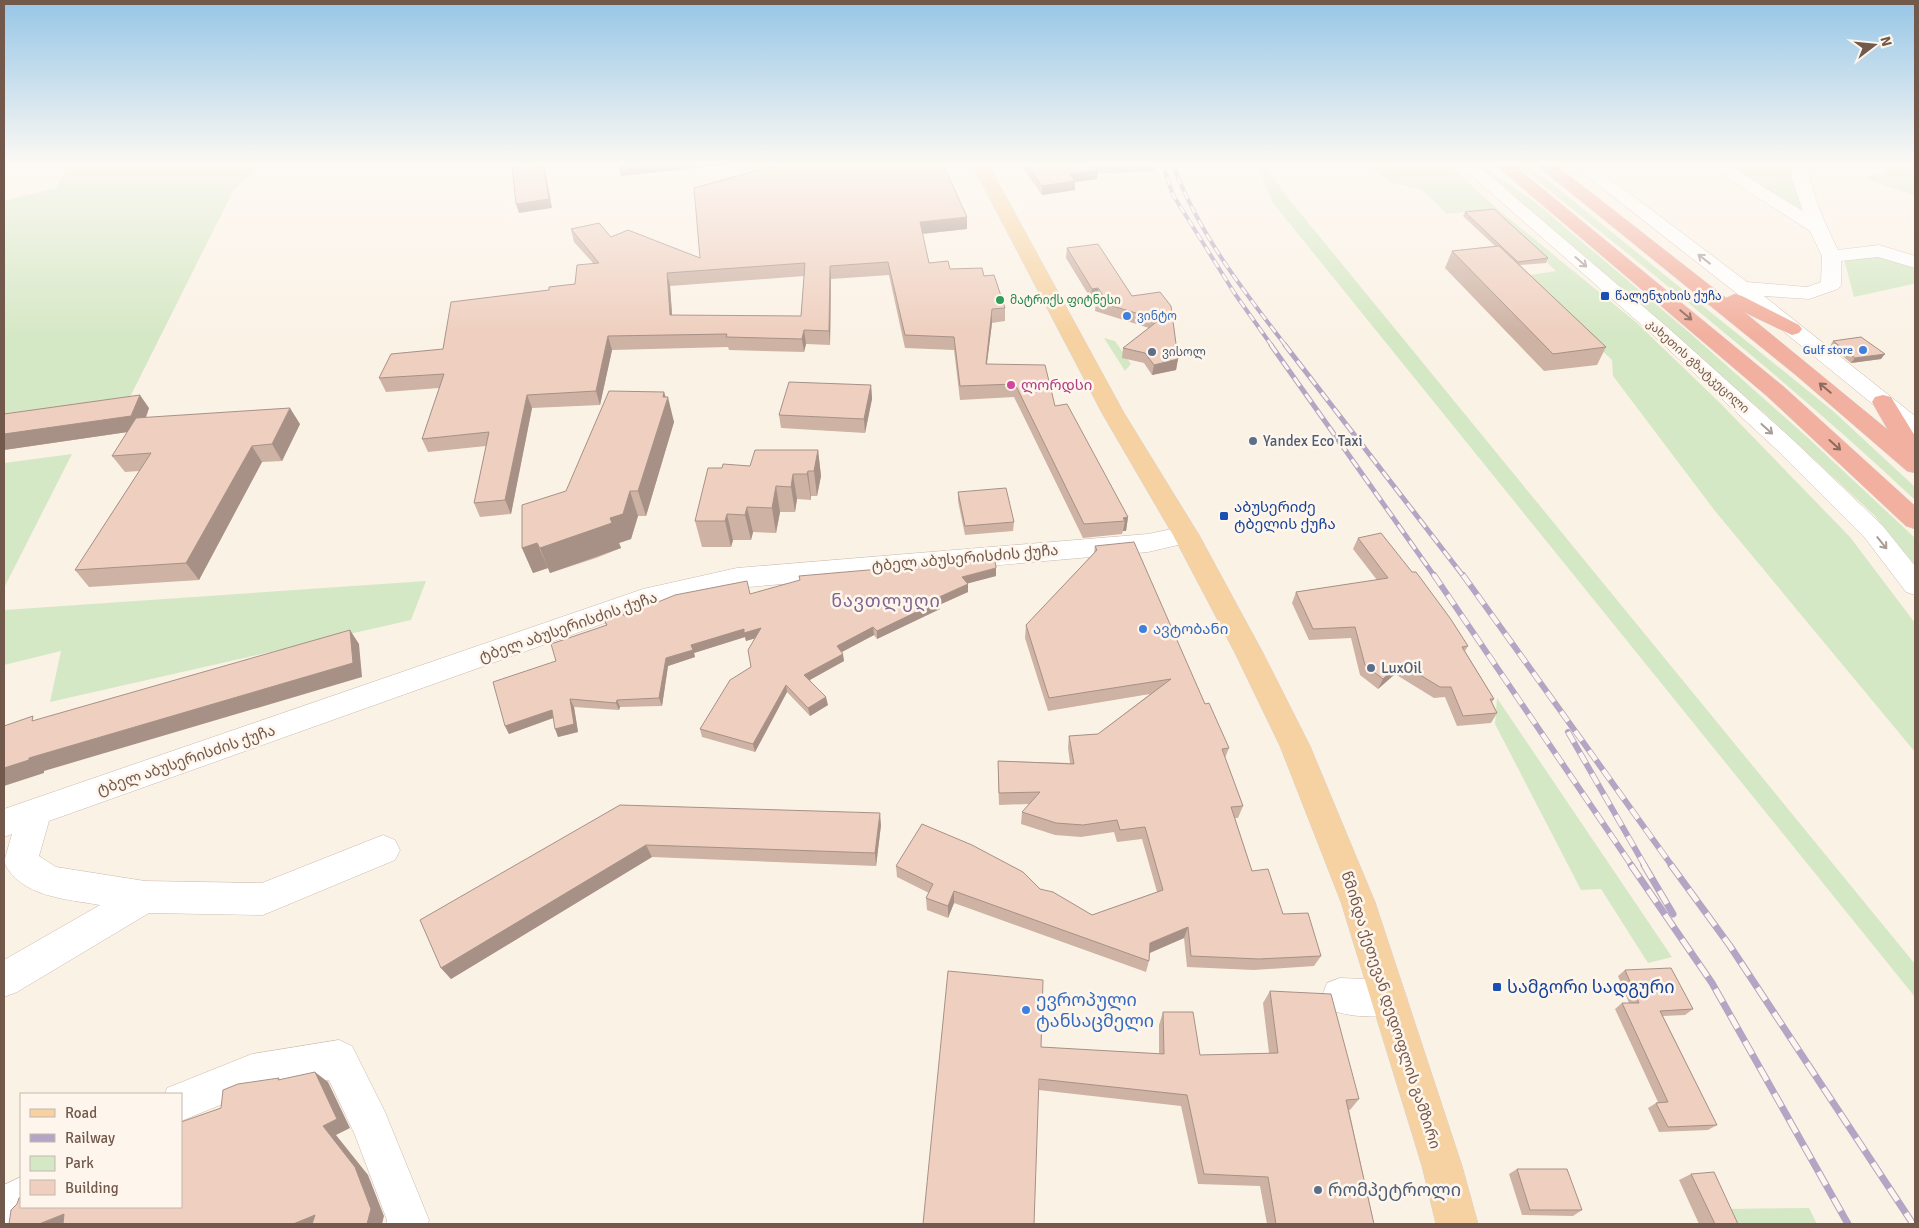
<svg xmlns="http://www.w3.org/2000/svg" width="1919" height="1228" font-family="Signika,'Noto Sans Georgian',sans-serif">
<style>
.green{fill:#d5e8c5}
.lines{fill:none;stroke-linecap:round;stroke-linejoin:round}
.minor-casing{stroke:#ccb9ad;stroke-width:1}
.major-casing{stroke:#d8d0cd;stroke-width:1}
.highway-casing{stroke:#d8d0cd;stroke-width:1}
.minor{fill:#fff;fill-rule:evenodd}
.major{fill:#f6d2a2;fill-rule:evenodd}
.highway{fill:#f2b1a0;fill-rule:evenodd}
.rail-far3-casing{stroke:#b4a5c4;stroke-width:4}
.rail-far2-casing{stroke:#b4a5c4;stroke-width:5}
.rail-far1-casing{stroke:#b4a5c4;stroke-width:6}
.rail-casing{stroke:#b4a5c4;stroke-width:7}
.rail-far3{stroke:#fef6ec;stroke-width:2.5;stroke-dasharray:8;stroke-linecap:butt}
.rail-far2{stroke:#fef6ec;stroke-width:3;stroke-dasharray:10;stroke-linecap:butt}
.rail-far1{stroke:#fef6ec;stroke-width:4.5;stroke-dasharray:12;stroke-linecap:butt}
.rail{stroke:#fef6ec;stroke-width:5;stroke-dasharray:15;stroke-linecap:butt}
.wall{fill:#ceb2a4;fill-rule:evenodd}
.shaded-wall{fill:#a79186}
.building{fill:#efcfbf;stroke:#a79186;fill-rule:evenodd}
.oneway{stroke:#ab9b94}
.oneway2{stroke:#8c6a5d}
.transit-dot{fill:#1a4fb4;stroke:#fef6ec;stroke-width:2}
.leisure-dot{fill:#2e9e5b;stroke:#fef6ec;stroke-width:2}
.shop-dot{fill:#3f7fe0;stroke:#fef6ec;stroke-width:2}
.service-dot{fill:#5c6f8a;stroke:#fef6ec;stroke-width:2}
.hotel-dot{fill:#d1479c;stroke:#fef6ec;stroke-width:2}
.labels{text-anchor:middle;stroke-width:5;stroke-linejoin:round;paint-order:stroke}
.far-transit-label{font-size:12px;fill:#164399;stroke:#fef6ec;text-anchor:start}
.far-leisure-label{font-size:12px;fill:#27864d;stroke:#fef6ec;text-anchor:start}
.far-shop-label{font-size:12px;fill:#366cbe;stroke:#fef6ec;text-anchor:start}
.far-service-label{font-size:12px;fill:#4e5e75;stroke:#fef6ec;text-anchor:start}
.far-street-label{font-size:12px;fill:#73584c;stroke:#fef6ec}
.hotel-label{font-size:15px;fill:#b23c85;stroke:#fef6ec;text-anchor:start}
.service-label{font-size:15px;fill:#4e5e75;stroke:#fef6ec;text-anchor:start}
.transit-label{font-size:15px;fill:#164399;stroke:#fef6ec;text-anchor:start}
.street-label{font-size:15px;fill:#73584c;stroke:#fef6ec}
.shop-label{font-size:15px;fill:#366cbe;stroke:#fef6ec;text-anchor:start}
.quarter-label{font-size:18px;letter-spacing:1px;fill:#7e648f;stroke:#fef6ec}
.near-transit-label{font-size:18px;fill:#164399;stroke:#fef6ec;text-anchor:start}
.near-shop-label{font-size:18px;fill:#366cbe;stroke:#fef6ec;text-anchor:start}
.near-service-label{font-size:18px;fill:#4e5e75;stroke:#fef6ec;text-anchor:start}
</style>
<rect width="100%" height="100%" fill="#fbf2e6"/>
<g class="green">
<polygon points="70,162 264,162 233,191 128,401 4,420 4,201 56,188"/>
<polygon points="1256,162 1262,162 1292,203 1915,964 1915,997 1273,203"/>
<polygon points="1363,162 1445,162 1500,211 1637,323 1720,403 1850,537 1915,623 1915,752 1715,511 1613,376 1612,360 1524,276 1556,271 1490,209 1447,214 1422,190 1389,182"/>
<polygon points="1473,162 1477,162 1535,202 1691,334 1806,436 1915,538 1915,565 1874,515 1764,413"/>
<path d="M 1514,162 L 1525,162 L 1833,411 L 1915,487 L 1915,500 C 1788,380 1650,272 1514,162 Z"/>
<polygon points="1753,162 1793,162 1802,213 1725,167"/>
<polygon points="1862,162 1915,162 1915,193 1914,195 1866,179 1874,174 1883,176 1887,170"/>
<polygon points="1862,254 1900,260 1915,265 1915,285 1913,284 1854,297 1844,259"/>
<polygon points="1104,338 1115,341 1131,364 1125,371"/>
<polygon points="72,454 4,588 4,463"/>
<polygon points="426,581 411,620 50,702 61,651 4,665 4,610"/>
<polygon points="1497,698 1672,957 1648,963 1601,889 1581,890 1495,724"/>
<polygon points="1809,1208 1817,1224 1726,1224 1718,1209"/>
</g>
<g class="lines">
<g class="minor-casing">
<g id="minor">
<polygon points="1456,162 1474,162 1666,326 1792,439 1883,526 1915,566 1915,595 1906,592 1865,538 1776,449 1652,334"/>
<path d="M 1569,162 L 1588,162 L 1747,282 L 1807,287 L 1821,282 L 1822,256 L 1810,231 L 1703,162 L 1723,162 L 1803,211 L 1792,179 L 1791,162 L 1807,162 C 1811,193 1824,222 1838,250 L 1879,245 L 1915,256 L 1915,268 L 1878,257 L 1841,261 L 1841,285 L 1838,289 L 1809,299 L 1764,296 L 1915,416 L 1915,434 L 1907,432 L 1735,292 Z"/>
<path d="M 1186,526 L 1195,529 L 1199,535 L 1195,541 L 1148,552 L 737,588 L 647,608 L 49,821 L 39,856 L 56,867 L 145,881 L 262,883 L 383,835 L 395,840 L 400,850 L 395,860 L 263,915 L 149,913 L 17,992 L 4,997 L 4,960 L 100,905 C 66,899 20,897 4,862 L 12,834 L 4,837 L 4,809 L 643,589 L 737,568 L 1148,534 Z"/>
<path d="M 1340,978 L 1389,980 L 1402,985 L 1407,998 L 1402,1011 C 1380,1020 1349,1017 1327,1009 L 1322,996 L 1327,983 Z"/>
<polygon points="339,1040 352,1046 385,1112 429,1220 428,1224 386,1224 387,1220 355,1135 329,1080 252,1092 181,1121 181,1094 165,1094 167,1088 252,1054"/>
<path d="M 21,1177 L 21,1207 L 38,1207 C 33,1219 16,1224 4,1224 L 4,1185 Z"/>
</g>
</g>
<g class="major-casing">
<polygon id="major" points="971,162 987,162 1124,413 1199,535 1263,653 1310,746 1375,902 1462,1166 1478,1224 1436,1224 1422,1166 1341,902 1280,746 1235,653 1173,535 1102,413"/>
</g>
<g class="highway-casing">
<g id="highway">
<polygon points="1492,162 1510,162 1784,387 1915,506 1915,529 1906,526 1768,397"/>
<polygon points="1533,162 1552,162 1726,298 1735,294 1742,296 1799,325 1802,329 1799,333 1792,335 1744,312 1888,430 1872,402 1875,397 1883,395 1891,397 1915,436 1915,473 1907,471 1797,376"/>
</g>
</g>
<use href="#minor" class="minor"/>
<use href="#major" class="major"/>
<use href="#highway" class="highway"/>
<g class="rail-far3-casing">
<g id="rail-far3">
<polyline points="1162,162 1173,195 1235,294 1272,346"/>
<path d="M 1172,162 C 1197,231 1242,289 1286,346"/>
</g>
</g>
<g class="rail-far2-casing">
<g id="rail-far2">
<polyline points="1271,345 1435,577"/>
<polyline points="1285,345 1464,577"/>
</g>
</g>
<g class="rail-far1-casing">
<g id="rail-far1">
<polyline points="1434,575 1632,866"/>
<polyline points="1463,575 1672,866"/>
<polyline points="1568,732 1645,866"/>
</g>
</g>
<g class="rail-casing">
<g id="rail">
<polyline points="1631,865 1712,983 1848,1224"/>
<polyline points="1644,865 1673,914"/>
<polyline points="1671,865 1730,946 1913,1224"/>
</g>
</g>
<use href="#rail-far3" class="rail-far3"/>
<use href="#rail-far2" class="rail-far2"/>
<use href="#rail-far1" class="rail-far1"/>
<use href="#rail" class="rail"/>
</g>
<g class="wall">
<polygon points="1019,162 1154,162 1154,163 1153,172 1098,173 1097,179 1075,182 1075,190 1042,195"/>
<polygon points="1465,212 1548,258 1546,263 1520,265 1606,347 1597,365 1544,371 1445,268 1452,251 1495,246 1463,216"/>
<path d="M 967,217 L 967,229 L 922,234 L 929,263 L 950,269 L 984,276 L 1005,308 L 1005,321 L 992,323 L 987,364 L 1055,406 L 1128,517 L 1126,531 L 1123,531 L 1122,534 L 1083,538 L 1014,397 L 960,400 L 954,350 L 905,348 L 889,275 L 831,279 L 830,345 L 806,344 L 804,352 L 729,350 L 728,347 L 612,350 L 600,405 L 532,408 L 511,514 L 480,517 L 474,503 L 486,446 L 428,452 L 422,439 L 439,388 L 386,392 L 379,378 L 443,349 L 549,290 L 575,284 L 593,263 L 574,242 L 571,229 L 611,237 L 700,258 ZM 804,276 L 801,316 L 672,315 L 670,286 Z"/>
<polygon points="1067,248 1132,296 1160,292 1178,359 1176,370 1152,375 1144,363 1122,358 1123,348 1149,328 1095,311 1096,301 1099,301 1097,298 1091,299 1066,258"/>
<polygon points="1833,341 1881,359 1851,363 1830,346"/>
<polygon points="871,385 872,399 865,433 781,428 779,415"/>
<polygon points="665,397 674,422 646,516 638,516 631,539 619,543 621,548 596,558 550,573 548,568 533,573 522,548 566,491"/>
<polygon points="149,408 146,418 300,424 282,461 262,462 199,580 89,587 75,570 139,471 125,472 112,456 128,432 4,450"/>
<polygon points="818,450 821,476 817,496 811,496 811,500 797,499 795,512 780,512 776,533 753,532 751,540 733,540 731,547 702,547 695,521 722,468 750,466"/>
<polygon points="958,492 1014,522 1013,531 965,535 958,501"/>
<polygon points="1358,538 1468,646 1465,651 1494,699 1492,702 1497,713 1491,723 1457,726 1445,697 1434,698 1395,674 1378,689 1360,675 1351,638 1309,640 1292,603 1296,592 1377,580 1353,549"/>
<polygon points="1095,546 1205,704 1229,748 1225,758 1243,806 1238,818 1235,818 1252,871 1283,914 1321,956 1314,966 1254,970 1187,967 1184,938 1150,953 1149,961 1146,972 954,903 948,918 927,910 926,898 929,893 897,877 896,866 1040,889 1092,915 1157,892 1142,839 1117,842 1114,832 1081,837 1055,835 1021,824 1022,812 1029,804 999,805 998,773 998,761 1070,763 1068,748 1069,736 1098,734 1150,694 1048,711 1025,638 1026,625 1094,553"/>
<polygon points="996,576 968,583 968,592 939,605 940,609 877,639 874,635 842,652 844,661 810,680 828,705 810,716 787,692 755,752 702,737 700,729 751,667 755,638 746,641 745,637 694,653 695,657 668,666 662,706 620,707 619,710 574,707 578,732 558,737 553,718 509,734 505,726 556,661 606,625 603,618 624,616 750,594"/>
<polygon points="620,805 881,825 876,866 652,857 451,979 441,968"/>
<polygon points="1625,970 1693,1009 1685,1015 1663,1016 1717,1125 1708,1130 1659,1132 1648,1108 1656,1103 1658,1102 1615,1009 1622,1003 1629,1003 1618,976"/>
<polygon points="1270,991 1359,1099 1350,1110 1349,1110 1374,1224 1267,1224 1260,1186 1198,1184 1181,1106 1039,1090 1041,1047 1159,1054 1159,1025 1163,1012 1200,1055 1269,1053 1263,1003"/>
<polygon points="1517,1169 1582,1210 1573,1216 1522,1215 1509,1174"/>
<polygon points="1691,1174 1738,1224 1699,1224 1679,1180"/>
</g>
<g class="shaded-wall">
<polygon points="543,162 545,170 552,208 519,213 516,204"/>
<polygon points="631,162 753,162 621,176 618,163"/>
<polygon points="1098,170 1097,179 1075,182 1075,190 1042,195 1042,186 1069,174"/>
<polygon points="967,217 967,229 920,234 920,222"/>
<polygon points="830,266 831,279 830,345 829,331"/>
<polygon points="667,273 670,286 673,328 670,315"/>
<polygon points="1098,288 1097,298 1091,299 1092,289"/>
<polygon points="992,309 992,323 985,377 986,364"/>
<polygon points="804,330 806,344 804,352 802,339"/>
<polygon points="608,336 612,350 600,405 596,391"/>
<polygon points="1885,354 1881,359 1851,363 1855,358"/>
<polygon points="1178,359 1176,370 1152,375 1154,365"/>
<polygon points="871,385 872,399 865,433 864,419"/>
<polygon points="664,392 667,401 668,397 674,422 646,516 638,491"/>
<polygon points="140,395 149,408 141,430 4,450 4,434"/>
<polygon points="527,395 532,408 511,514 505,500"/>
<polygon points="290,408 300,424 282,461 272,444"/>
<polygon points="252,446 262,462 199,580 186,563"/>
<polygon points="818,450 821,476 817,496 814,471"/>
<polygon points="808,471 811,496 811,500 807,474"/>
<polygon points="793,474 797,499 795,512 791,487"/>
<polygon points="776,486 780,512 776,533 772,508"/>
<polygon points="630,491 638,516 631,539 619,543 621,548 550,573 540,548 610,518"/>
<polygon points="747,507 753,532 751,540 745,515"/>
<polygon points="727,514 733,540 731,547 725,521"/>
<polygon points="1128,517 1126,531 1123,531 1125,521 1123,518"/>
<polygon points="537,543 548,568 533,573 522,548"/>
<polygon points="996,568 996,576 962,585 962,577"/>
<polygon points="968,584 968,592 939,605 940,609 877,639 877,631 937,598"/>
<polygon points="873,627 874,635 838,654 837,646"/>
<polygon points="761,628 763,636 746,641 745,637 694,653 695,657 668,666 662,706 659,698 666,658 691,645 744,629"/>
<polygon points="350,630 359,644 362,677 44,771 44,773 4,786 4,768"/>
<polygon points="843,654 844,661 806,682 804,675"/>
<polygon points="1400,663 1395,674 1378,689 1383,679"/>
<polygon points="786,685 787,692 755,752 753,744"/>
<polygon points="826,697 828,705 810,716 808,708"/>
<polygon points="570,699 574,707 578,732 558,737 555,729"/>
<polygon points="617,700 620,707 619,710 616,703"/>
<polygon points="552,710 556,717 509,734 505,726"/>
<polygon points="880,813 881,825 876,866 875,853"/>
<polygon points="646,845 652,857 451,979 441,968"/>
<polygon points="954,891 954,903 948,918 948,906"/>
<polygon points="1188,927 1184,938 1147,954 1150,943"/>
<polygon points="315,1072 328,1082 350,1128 336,1135 368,1175 384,1216 382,1224 367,1224 323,1126"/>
<polygon points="64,1214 77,1224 39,1224"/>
<polygon points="315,1215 324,1224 293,1224"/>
</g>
<g class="building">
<polygon points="537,162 543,162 549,199 516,204 512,166"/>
<polygon points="618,162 631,162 618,163"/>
<path d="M 787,162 L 942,162 L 967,217 L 920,222 L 929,263 L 948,261 L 950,269 L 982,268 L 984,276 L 994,275 L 1005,308 L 992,309 L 986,364 L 1045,365 L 1055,406 L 1067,404 L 1128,517 L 1123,518 L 1125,521 L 1084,524 L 1015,384 L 960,386 L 954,337 L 905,335 L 888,262 L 830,266 L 829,331 L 804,330 L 802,339 L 726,337 L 727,334 L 608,336 L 596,391 L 527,395 L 505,500 L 474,503 L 489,432 L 422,439 L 444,374 L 379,378 L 391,354 L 443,349 L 451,302 L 549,290 L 549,287 L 575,284 L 577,265 L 599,263 L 571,229 L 599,223 L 611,237 L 628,230 L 700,258 L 694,188 ZM 805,263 L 801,316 L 670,315 L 667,273 Z"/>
<polygon points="1025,162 1154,162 1154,163 1093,164 1098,170 1069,174 1075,181 1042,186"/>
<polygon points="1494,209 1548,258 1518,262 1465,212"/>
<polygon points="1098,244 1132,296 1160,292 1171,306 1178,359 1154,365 1145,353 1123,348 1159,320 1096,301 1106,300 1098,288 1092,289 1067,248"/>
<polygon points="1499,246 1606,347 1553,354 1452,251"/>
<polygon points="1861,337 1885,354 1855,358 1833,341"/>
<polygon points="789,382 871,385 864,419 779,415"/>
<polygon points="609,391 664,392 663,397 668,397 638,491 630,491 623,514 610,518 612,523 540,548 537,543 522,548 522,505 566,491"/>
<polygon points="140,395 131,416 4,434 4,414"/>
<polygon points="290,408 272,444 252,446 186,563 75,570 151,453 112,456 136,418"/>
<polygon points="755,450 818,450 814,471 808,471 807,474 793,474 791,487 776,486 772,508 747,507 745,515 727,514 725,521 695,521 708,468 722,468 723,464 750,466"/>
<polygon points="1006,488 1014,522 965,526 958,492"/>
<polygon points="1381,533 1412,572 1416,572 1450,618 1468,646 1462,647 1494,699 1490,699 1497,713 1463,716 1451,687 1440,687 1400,663 1383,679 1365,665 1355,627 1313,629 1296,592 1388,578 1358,538"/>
<polygon points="1134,542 1205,704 1209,703 1229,748 1222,749 1243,806 1231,807 1252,871 1268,869 1283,914 1308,913 1321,956 1259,959 1191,956 1188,927 1150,943 1149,961 954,891 948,906 926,898 933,884 896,866 922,824 972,845 1023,872 1040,889 1053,892 1092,915 1163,890 1145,827 1120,830 1117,820 1083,825 1056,823 1022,812 1040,792 999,793 998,761 1074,764 1069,736 1098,734 1171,679 1049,698 1026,625 1097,550 1095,546"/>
<polygon points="995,559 996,568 962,577 968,584 937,598 939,601 877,631 873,627 837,646 843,654 804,675 826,697 808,708 786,685 753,744 700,729 730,680 751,667 748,650 761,628 744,633 744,629 691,645 693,650 666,658 659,698 617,700 616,703 570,699 574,724 555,729 552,710 505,726 493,682 556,661 551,644 607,625 603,618 622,610 624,616 675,595 747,581 750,594 800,580 799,576"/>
<polygon points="350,630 353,663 29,758 29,760 4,768 4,726 33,716 32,721"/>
<polygon points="620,805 880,813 875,853 646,845 441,968 420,920"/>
<polygon points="1671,968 1693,1009 1660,1011 1717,1125 1668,1127 1656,1103 1668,1102 1622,1003 1639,1003 1625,970"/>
<polygon points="948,971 1043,980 1041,1047 1164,1054 1163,1012 1193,1012 1200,1055 1278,1053 1270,991 1331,994 1359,1099 1346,1100 1374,1224 1276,1224 1268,1177 1204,1174 1187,1095 1039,1079 1034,1224 923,1224"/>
<polygon points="315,1072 337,1119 323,1126 355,1167 371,1209 367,1224 312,1224 315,1215 293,1224 63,1224 64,1214 39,1224 9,1224 11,1210 17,1204 19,1198 21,1197 21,1207 181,1207 181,1122 221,1108 223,1090 238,1084 279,1078 278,1080"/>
<polygon points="1517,1169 1567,1169 1582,1210 1530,1210"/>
<polygon points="1714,1172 1738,1224 1715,1224 1691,1174"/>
</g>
<defs><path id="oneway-shaft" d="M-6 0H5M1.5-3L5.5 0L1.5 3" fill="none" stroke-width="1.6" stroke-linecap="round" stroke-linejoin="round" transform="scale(1.25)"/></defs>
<g class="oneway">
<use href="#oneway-shaft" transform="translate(1704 259) rotate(-142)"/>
<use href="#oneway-shaft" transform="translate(1581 262) rotate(41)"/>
<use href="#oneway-shaft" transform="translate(1767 429) rotate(42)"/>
<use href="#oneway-shaft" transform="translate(1882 543) rotate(51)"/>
</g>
<g class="oneway2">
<use href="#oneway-shaft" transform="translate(1686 315) rotate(40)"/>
<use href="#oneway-shaft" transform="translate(1825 388) rotate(-140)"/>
<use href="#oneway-shaft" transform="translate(1835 445) rotate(42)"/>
</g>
<linearGradient id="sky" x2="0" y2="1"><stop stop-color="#96c6e6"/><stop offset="0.49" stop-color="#fdf9f4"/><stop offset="1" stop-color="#fdf9f4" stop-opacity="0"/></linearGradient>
<rect width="1919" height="334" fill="url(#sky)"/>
<g class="transit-dot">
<rect x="1600" y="291" width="10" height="10" rx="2.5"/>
<rect x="1219" y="511" width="10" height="10" rx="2.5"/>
<rect x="1492" y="982" width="10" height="10" rx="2.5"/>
</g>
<circle class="leisure-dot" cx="1000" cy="300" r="5"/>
<g class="shop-dot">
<circle cx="1127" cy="316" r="5"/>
<circle cx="1863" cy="350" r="5"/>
<circle cx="1143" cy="629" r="5"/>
<circle cx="1026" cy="1010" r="5"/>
</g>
<g class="service-dot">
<circle cx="1152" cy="352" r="5"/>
<circle cx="1253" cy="441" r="5"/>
<circle cx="1371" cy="668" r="5"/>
<circle cx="1318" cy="1190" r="5"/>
</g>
<circle class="hotel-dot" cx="1011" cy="385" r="5"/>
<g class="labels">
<g class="far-transit-label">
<text x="1615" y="300">წალენჯიხის ქუჩა</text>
</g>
<g class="far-leisure-label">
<text x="1010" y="304">მატრიქს ფიტნესი</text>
</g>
<g class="far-shop-label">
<text x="1137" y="320">ვინტო</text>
<text x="1853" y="354" text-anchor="end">Gulf store</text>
</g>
<g class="far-service-label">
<text x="1162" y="356">ვისოლ</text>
</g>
<g class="far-street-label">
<text transform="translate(1698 366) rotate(42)" y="4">კახეთის გზატკეცილი</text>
</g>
<g class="hotel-label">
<text x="1021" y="390">ლორდსი</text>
</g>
<g class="service-label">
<text x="1263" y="446">Yandex Eco Taxi</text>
<text x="1381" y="673">LuxOil</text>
</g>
<g class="transit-label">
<text x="1234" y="512">აბუსერიძე<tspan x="1234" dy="17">ტბელის ქუჩა</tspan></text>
</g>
<g class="street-label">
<text transform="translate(965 558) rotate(-5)" y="5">ტბელ აბუსერისძის ქუჩა</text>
<text transform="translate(568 627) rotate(-19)" y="5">ტბელ აბუსერისძის ქუჩა</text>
<text transform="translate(186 760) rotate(-19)" y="5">ტბელ აბუსერისძის ქუჩა</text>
<text transform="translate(1391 1010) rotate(72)" y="5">წმინდა ქეთევან დედოფლის გამზირი</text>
</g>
<g class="shop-label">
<text x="1153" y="634">ავტობანი</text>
</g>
<g class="quarter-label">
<text x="886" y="607">ნავთლუღი</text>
</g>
<g class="near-transit-label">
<text x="1507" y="993">სამგორი სადგური</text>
</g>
<g class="near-shop-label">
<text x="1036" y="1006">ევროპული<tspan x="1036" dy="21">ტანსაცმელი</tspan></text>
</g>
<g class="near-service-label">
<text x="1328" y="1196">რომპეტროლი</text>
</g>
</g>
<rect width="1919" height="1228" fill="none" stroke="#73584c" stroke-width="10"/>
<rect x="20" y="1093" width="162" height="115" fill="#fef6ec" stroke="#c6b7ac"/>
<rect x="30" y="1109" width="25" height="8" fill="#f6d2a2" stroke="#c6b7ac"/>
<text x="65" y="1118" font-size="15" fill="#73584c">Road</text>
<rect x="30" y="1134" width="25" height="8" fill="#b4a5c4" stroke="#c6b7ac"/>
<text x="65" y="1143" font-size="15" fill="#73584c">Railway</text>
<rect x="30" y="1156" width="25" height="15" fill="#d5e8c5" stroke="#c6b7ac"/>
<text x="65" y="1168" font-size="15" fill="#73584c">Park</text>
<rect x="30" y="1180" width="25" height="15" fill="#efcfbf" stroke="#c6b7ac"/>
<text x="65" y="1193" font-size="15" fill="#73584c">Building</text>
<g transform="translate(1874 45) rotate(74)" stroke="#fef6ec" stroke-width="4" paint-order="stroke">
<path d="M0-4L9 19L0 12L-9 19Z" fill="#73584c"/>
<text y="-8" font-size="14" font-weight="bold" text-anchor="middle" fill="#73584c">N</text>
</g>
</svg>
